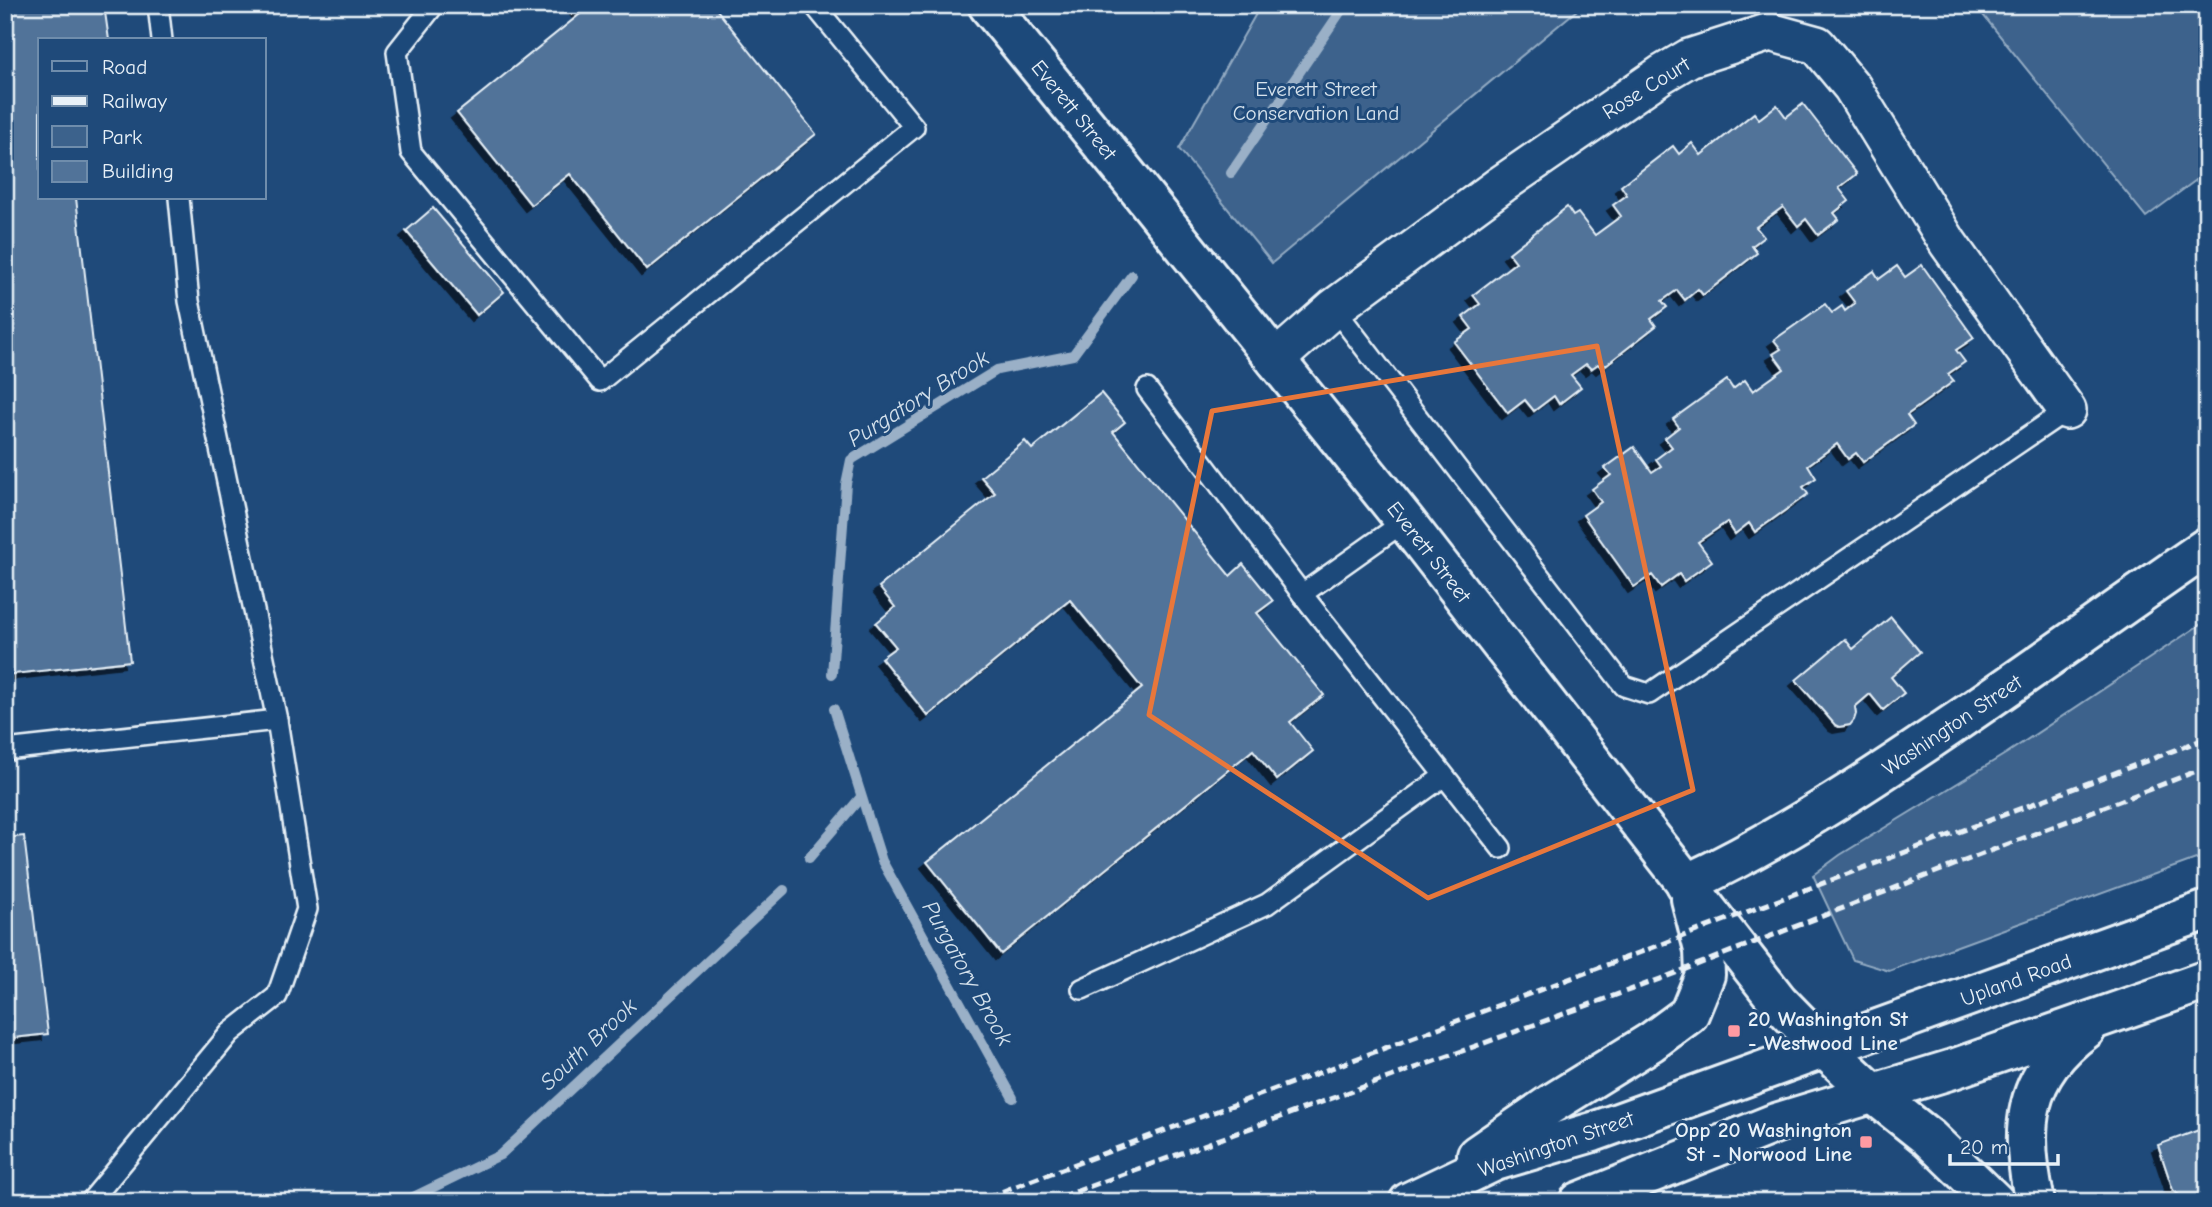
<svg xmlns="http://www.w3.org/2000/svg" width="2212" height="1207" font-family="'Comic Neue',sans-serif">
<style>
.green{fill:#3c628c;stroke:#92aac2;stroke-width:2}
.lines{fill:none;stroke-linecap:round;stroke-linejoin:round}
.stream{stroke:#9ab0c7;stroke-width:10}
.building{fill:#517399;stroke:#e8f1f8;stroke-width:2;filter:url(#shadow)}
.lane-casing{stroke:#e8f1f8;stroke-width:24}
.street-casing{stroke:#e8f1f8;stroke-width:42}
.secondary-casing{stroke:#e8f1f8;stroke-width:44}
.lane{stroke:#1f4a7a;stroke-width:19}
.street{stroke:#1f4a7a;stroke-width:37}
.secondary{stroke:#1f4a7a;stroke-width:38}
.rail{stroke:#e8f1f8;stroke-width:5;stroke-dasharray:10 5;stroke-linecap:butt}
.marked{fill:none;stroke:#e8773b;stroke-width:5;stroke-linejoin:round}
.poi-dot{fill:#ff9aa2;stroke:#1f4a7a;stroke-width:2.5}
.labels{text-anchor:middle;stroke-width:6;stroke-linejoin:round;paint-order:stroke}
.street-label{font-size:21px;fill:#e8f1f8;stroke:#1f4a7a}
.park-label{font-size:21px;fill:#d7e3ed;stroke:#1f4a7a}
.poi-label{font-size:21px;font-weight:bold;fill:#e8f1f8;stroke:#1f4a7a;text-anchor:start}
.water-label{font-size:23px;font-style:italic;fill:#d4e1ec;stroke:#1f4a7a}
</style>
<defs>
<filter id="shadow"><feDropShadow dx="-6" dy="6" stdDeviation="0" flood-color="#0009"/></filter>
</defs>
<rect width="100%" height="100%" fill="#1f4a7a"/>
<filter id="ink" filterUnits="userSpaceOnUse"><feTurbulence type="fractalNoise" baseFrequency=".0143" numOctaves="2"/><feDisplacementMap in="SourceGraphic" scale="14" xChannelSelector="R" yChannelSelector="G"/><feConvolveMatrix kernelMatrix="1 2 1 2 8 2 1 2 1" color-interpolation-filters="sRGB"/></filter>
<g filter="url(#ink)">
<g class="green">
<polygon points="1261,5 1583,5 1272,263 1179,149"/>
<polygon points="1975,5 2207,5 2207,172 2146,217"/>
<polygon points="2207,620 2207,855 1889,971 1853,960 1813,875 1840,855 2007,753"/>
</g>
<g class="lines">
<g class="stream">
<polyline points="1231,173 1345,5"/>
<polyline points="832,674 846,484 851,460 997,370 1073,355 1132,275"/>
<polyline points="834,709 882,861 1013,1098"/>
<polyline points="809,858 861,797"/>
<polyline points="403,1202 500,1155 784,890"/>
</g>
</g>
<g class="building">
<polygon points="5,5 104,5 109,40 40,40 40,198 76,198 130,661 5,675"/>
<polygon points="573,5 713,5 816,134 647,270 570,174 531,205 457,113 580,14"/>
<polygon points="1803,104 1857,174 1839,188 1849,201 1834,213 1839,219 1818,235 1806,219 1798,226 1783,207 1756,227 1764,237 1752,246 1757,253 1703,295 1698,289 1685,300 1677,290 1662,301 1667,307 1651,319 1656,326 1602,368 1598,364 1591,369 1586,364 1571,375 1581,387 1559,404 1554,396 1534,411 1525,400 1508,413 1454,342 1472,329 1463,317 1480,304 1473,295 1516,262 1509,253 1567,207 1573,216 1578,213 1595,235 1621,216 1613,205 1627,195 1621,186 1673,146 1679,154 1692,143 1701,155 1754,113 1759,119 1777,105 1786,117"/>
<polygon points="433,208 504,292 477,315 406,231"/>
<polygon points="1922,265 1974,338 1956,350 1965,362 1948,374 1954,381 1907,415 1914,425 1863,462 1856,453 1848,459 1837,444 1808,465 1816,478 1803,487 1808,494 1755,532 1749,523 1735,534 1727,522 1698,542 1712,561 1684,581 1679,574 1661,587 1652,575 1634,587 1583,515 1601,502 1592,489 1611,475 1605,468 1634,447 1652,472 1661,466 1656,459 1672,447 1665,438 1679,427 1673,419 1727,380 1733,389 1745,380 1753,391 1784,369 1773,354 1781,349 1774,340 1825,304 1832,313 1842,306 1845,311 1855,303 1846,291 1874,271 1879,279 1897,266 1905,277"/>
<polygon points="1101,393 1125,422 1113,432 1230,576 1243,564 1273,601 1257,613 1324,695 1290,722 1313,751 1277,780 1253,750 1001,954 927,862 1142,688 1070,600 928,716 881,658 896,647 876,623 895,607 879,587 995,493 981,477 1025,441 1032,449"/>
<polygon points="1891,617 1920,652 1891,677 1904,693 1883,710 1870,694 1855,707 1856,714 1854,720 1850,725 1839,727 1835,725 1796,680 1845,639 1853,649"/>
<polygon points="24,836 48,1034 5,1039 5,838"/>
<polygon points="2207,1127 2207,1202 2187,1202 2173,1190 2158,1145"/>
</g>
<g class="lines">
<g class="lane-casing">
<g id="lane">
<polyline points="158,5 162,40"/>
<polyline points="434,5 397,52 411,152 600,381 914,127 814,5"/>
<polyline points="1334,308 1624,686 1649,694 2067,410"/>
<polyline points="1147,389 1302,594 1405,521"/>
<polyline points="1302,594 1501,848"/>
<polyline points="5,750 277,720 189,301 179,198"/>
<polyline points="1082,989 1267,904 1444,776"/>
<polyline points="90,1202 230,1033 277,996 307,909 277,720"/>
</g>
</g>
<g class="street-casing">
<polyline id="street" points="1275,360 1334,308 1502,184 1662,74 1689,58 1770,32 1817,45 1852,87 1948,243 2067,410"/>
</g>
<g class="secondary-casing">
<g id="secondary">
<polyline points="988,5 1123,170 1405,521 1778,1001 1824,1048 1875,1095 1929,1138 1995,1202"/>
<path d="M 1686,884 C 1779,840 1865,784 1950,726 C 2037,667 2121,606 2207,547"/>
<polyline points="1477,1155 1551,1104 1651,1042 1689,1014 1705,975 1704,950 1691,899"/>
<polyline points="1409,1202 1495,1161 1593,1132 2207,910"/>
<polyline points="1579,1202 1776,1123 1953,1069 2207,980"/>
<path d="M 2035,1202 C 2019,1129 2022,1076 2086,1029"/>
</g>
</g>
<use href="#lane" class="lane"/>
<use href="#street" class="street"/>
<use href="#secondary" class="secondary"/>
<g class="rail">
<polyline points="974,1202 1649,949 2207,738"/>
<polyline points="1047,1202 1660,979 2207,767"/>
</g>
</g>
</g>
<path class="marked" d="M 1597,346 L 1693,790 L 1428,898 L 1149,715 L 1212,411 Z"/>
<g class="poi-dot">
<rect x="1727" y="1024" width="14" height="14" rx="3.5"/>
<rect x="1859" y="1135" width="14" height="14" rx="3.5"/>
</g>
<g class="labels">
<g class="street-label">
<text transform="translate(1646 88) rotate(-32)" y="7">Rose Court</text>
<text transform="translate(1074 110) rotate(51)" y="7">Everett Street</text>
<text transform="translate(1429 552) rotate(52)" y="7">Everett Street</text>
<text transform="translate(1952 725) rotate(-34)" y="7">Washington Street</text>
<text transform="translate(2016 980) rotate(-20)" y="7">Upland Road</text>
<text transform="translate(1556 1144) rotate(-19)" y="7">Washington Street</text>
</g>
<g class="park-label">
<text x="1316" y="96">Everett Street<tspan x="1316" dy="24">Conservation Land</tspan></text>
</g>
<g class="poi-label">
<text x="1748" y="1026">20 Washington St<tspan x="1748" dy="24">- Westwood Line</tspan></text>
<text x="1852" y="1137" text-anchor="end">Opp 20 Washington<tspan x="1852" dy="24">St - Norwood Line</tspan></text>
</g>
<g class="water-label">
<text transform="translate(918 398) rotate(-32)" y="8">Purgatory Brook</text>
<text transform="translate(968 973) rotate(61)" y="8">Purgatory Brook</text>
<text transform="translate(588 1044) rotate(-43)" y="8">South Brook</text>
</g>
</g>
<rect width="2212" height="1207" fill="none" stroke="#1f4a7a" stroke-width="28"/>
<rect x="14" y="14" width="2184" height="1179" fill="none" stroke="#e8f1f8" stroke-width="2.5" filter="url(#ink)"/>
<rect x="38" y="38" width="228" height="161" fill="#1f4a7a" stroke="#6f8dac" stroke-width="2"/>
<rect x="52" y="61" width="35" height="10" fill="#1f4a7a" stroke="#6f8dac" stroke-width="2"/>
<text x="102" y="74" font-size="21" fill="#e8f1f8">Road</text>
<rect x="52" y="96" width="35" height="10" fill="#e8f1f8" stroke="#6f8dac" stroke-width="2"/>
<text x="102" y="108" font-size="21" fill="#e8f1f8">Railway</text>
<rect x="52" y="126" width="35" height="21" fill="#3c628c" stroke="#6f8dac" stroke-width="2"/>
<text x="102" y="144" font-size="21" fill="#e8f1f8">Park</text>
<rect x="52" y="161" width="35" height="21" fill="#517399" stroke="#6f8dac" stroke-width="2"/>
<text x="102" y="178" font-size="21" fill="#e8f1f8">Building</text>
<path d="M1950 1154v10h108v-10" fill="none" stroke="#e8f1f8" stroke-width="3.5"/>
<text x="1960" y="1154" font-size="21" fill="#e8f1f8" stroke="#1f4a7a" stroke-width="5" paint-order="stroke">20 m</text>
</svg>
